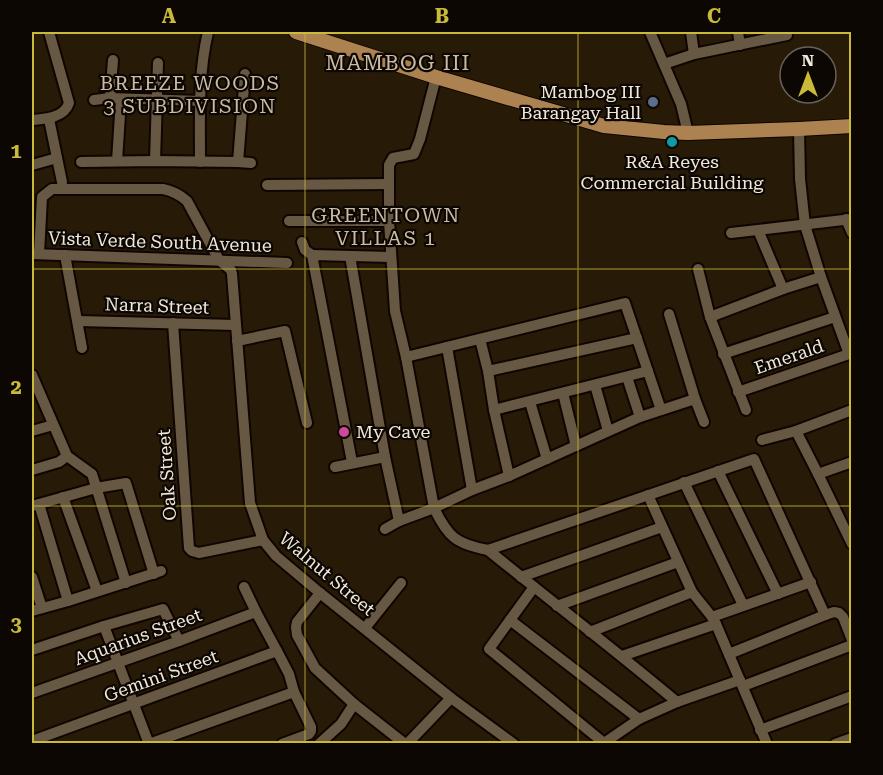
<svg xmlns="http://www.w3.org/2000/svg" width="883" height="775" font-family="'Roboto Serif',serif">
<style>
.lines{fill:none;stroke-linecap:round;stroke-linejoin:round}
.minor-casing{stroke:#100500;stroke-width:14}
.major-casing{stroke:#100500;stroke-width:16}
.minor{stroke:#675843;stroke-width:10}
.major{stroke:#ac8250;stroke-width:14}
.grid{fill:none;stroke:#c9ba3a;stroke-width:1.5;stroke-opacity:0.55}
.service-dot{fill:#5c6f8a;stroke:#0c0702;stroke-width:2}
.culture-dot{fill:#0f9aa8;stroke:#0c0702;stroke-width:2}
.hotel-dot{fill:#d1479c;stroke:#0c0702;stroke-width:2}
.labels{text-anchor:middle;stroke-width:4.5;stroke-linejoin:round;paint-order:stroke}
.poi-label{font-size:18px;fill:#f1e8dc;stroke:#0c0702;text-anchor:end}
.street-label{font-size:18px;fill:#f1e8dc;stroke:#0c0702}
.neighbourhood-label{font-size:20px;letter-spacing:1.5px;fill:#ccbba4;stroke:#0c0702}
.quarter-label{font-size:21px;letter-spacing:1.5px;fill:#ccbba4;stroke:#0c0702}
.neatline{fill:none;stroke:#c9ba3a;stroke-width:2}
.grid-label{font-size:20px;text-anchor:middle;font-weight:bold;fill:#c9ba3a}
</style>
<rect width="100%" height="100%" fill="#271b08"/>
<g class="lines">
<g class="minor-casing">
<g id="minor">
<polyline points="650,32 681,104 688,133"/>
<polyline points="691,32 694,54"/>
<polyline points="738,32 740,45"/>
<polyline points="664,64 694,54 787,35 786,32"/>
<path d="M 436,77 L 420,139 L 414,154 L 393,158 L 389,165 L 389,221 L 395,311 L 406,357 L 434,508 C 448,537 456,544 488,550 C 551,601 615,650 677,702"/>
<polyline points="110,98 113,60"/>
<polyline points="94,100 110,98 200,101"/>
<polyline points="49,119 62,182"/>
<path d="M 32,120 C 45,119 64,118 69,103 L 49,32"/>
<polyline points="799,129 800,179 805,225 821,277 849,354"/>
<polyline points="117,161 121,99"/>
<polyline points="155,161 158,63"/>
<polyline points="81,162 155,161 238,162 251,163"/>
<path d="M 200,162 C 200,118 198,74 208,32"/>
<polyline points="238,162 245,74"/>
<polyline points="32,165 57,158"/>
<polyline points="267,185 389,184"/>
<polyline points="846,219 852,233"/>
<polyline points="289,221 389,221"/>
<polyline points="758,230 783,289"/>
<polyline points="731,233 852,219"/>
<polyline points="302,242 305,250 312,255"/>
<polyline points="32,254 287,263"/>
<path d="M 39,254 L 42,197 L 52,189 L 163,189 C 173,191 179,194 187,201 L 219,260 L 231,270 L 232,274 L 250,503 L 263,540 L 276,556 L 320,593 L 451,698 L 514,744"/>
<polyline points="65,255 82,348"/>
<polyline points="350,256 385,457 399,521"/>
<polyline points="698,269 710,317 746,410"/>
<polyline points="669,314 695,399 704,422"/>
<polyline points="710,317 783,289 821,277"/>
<polyline points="78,321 236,325"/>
<polyline points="173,323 189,548 192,551 199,553 263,540"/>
<polyline points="480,339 488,371 494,410 509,476"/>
<polyline points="237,341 285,331 307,423"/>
<polyline points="447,347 472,490"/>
<polyline points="723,354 835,317"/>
<polyline points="406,357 625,303 661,410"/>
<polyline points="488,371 637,338"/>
<polyline points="32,375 67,456 59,462 32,470"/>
<polyline points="627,377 640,417"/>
<polyline points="595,385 608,431"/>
<polyline points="738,392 852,353"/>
<polyline points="563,393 576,446"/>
<polyline points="530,402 547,459"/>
<polyline points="494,410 648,371"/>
<polyline points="32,431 53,425"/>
<polyline points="796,431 818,474 852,544"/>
<polyline points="762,440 796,431 852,410"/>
<polyline points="67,456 92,474 126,583"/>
<polyline points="352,462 312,255 391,257"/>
<polyline points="335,467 385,457"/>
<polyline points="718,471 778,594"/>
<polyline points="818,474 852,462"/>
<polyline points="684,482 743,605"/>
<polyline points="648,495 692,592 712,617 716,624 767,744"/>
<polyline points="63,497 97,591"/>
<polyline points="39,504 68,601"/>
<polyline points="32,506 96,488 126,483 154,574"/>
<polyline points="385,529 399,521 434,508 472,490 509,476 640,417 695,399"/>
<polyline points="488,550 754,459 825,615 834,612 839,613 843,617 852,640"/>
<polyline points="32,577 42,608"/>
<polyline points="521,577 662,527"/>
<polyline points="244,587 256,612 277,651"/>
<polyline points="534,587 489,649 604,743 639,719 677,702 740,680"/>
<polyline points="320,593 297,622 296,627 297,635 315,668 354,704 405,744"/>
<polyline points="557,606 678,562"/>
<polyline points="32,611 68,601 161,571"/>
<polyline points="712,617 811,582"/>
<polyline points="510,620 639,719"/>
<polyline points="104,626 149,744"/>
<polyline points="365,628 401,583"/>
<polyline points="590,632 692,592"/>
<polyline points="32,650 104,626 163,609 179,641"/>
<polyline points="729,654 825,615"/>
<polyline points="622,656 716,624"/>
<polyline points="743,686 852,645"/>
<polyline points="32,693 179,641 256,612"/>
<polyline points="760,730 852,696"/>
<polyline points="32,741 277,651 289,674 294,692 311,727 311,731 309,734 282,744"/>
<polyline points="149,744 294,692"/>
<polyline points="319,744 341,724 354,704"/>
<polyline points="407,744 451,698"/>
<polyline points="835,744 852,738"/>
</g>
</g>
<g class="major-casing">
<polyline id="major" points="296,32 436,77 604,126 664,132 688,133 799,129 852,126"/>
</g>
<use href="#minor" class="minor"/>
<use href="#major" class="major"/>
</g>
<path class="grid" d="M 305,32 L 305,744M 578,32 L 578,744M 32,269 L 852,269M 32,506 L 852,506"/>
<circle class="service-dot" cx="653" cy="102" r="6"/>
<circle class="culture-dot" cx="672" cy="142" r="6"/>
<circle class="hotel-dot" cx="344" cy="432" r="6"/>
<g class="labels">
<g class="poi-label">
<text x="641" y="98">Mambog III<tspan x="641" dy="21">Barangay Hall</tspan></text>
<text x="672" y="168" text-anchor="middle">R&amp;A Reyes<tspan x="672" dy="21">Commercial Building</tspan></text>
<text x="356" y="438" text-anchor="start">My Cave</text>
</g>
<g class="street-label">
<text transform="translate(160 242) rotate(2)" y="6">Vista Verde South Avenue</text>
<text transform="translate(157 306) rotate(2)" y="6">Narra Street</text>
<text transform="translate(789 357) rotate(-19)" y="6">Emerald</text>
<text transform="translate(167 475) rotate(-94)" y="6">Oak Street</text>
<text transform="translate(327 574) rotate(40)" y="6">Walnut Street</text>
<text transform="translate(138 637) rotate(-20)" y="6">Aquarius Street</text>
<text transform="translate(161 676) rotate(-20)" y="6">Gemini Street</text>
</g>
<g class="neighbourhood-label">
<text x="190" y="90">BREEZE WOODS<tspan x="190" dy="23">3 SUBDIVISION</tspan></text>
<text x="386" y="222">GREENTOWN<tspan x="386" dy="23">VILLAS 1</tspan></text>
</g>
<g class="quarter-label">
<text x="398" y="70">MAMBOG III</text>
</g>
</g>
<rect width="883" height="775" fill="none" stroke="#0c0702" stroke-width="66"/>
<g transform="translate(808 75)"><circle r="28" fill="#0c0702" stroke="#686159" stroke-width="1.5"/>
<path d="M0-4.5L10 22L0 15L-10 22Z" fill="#c9ba3a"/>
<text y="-9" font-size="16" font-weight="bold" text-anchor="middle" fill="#f1e8dc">N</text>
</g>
<rect x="33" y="33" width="817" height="709" class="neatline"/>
<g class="grid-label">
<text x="169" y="23">A</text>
<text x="442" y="23">B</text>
<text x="714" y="23">C</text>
<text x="16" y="158">1</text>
<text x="16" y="394">2</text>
<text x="16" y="631">3</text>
</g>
</svg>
